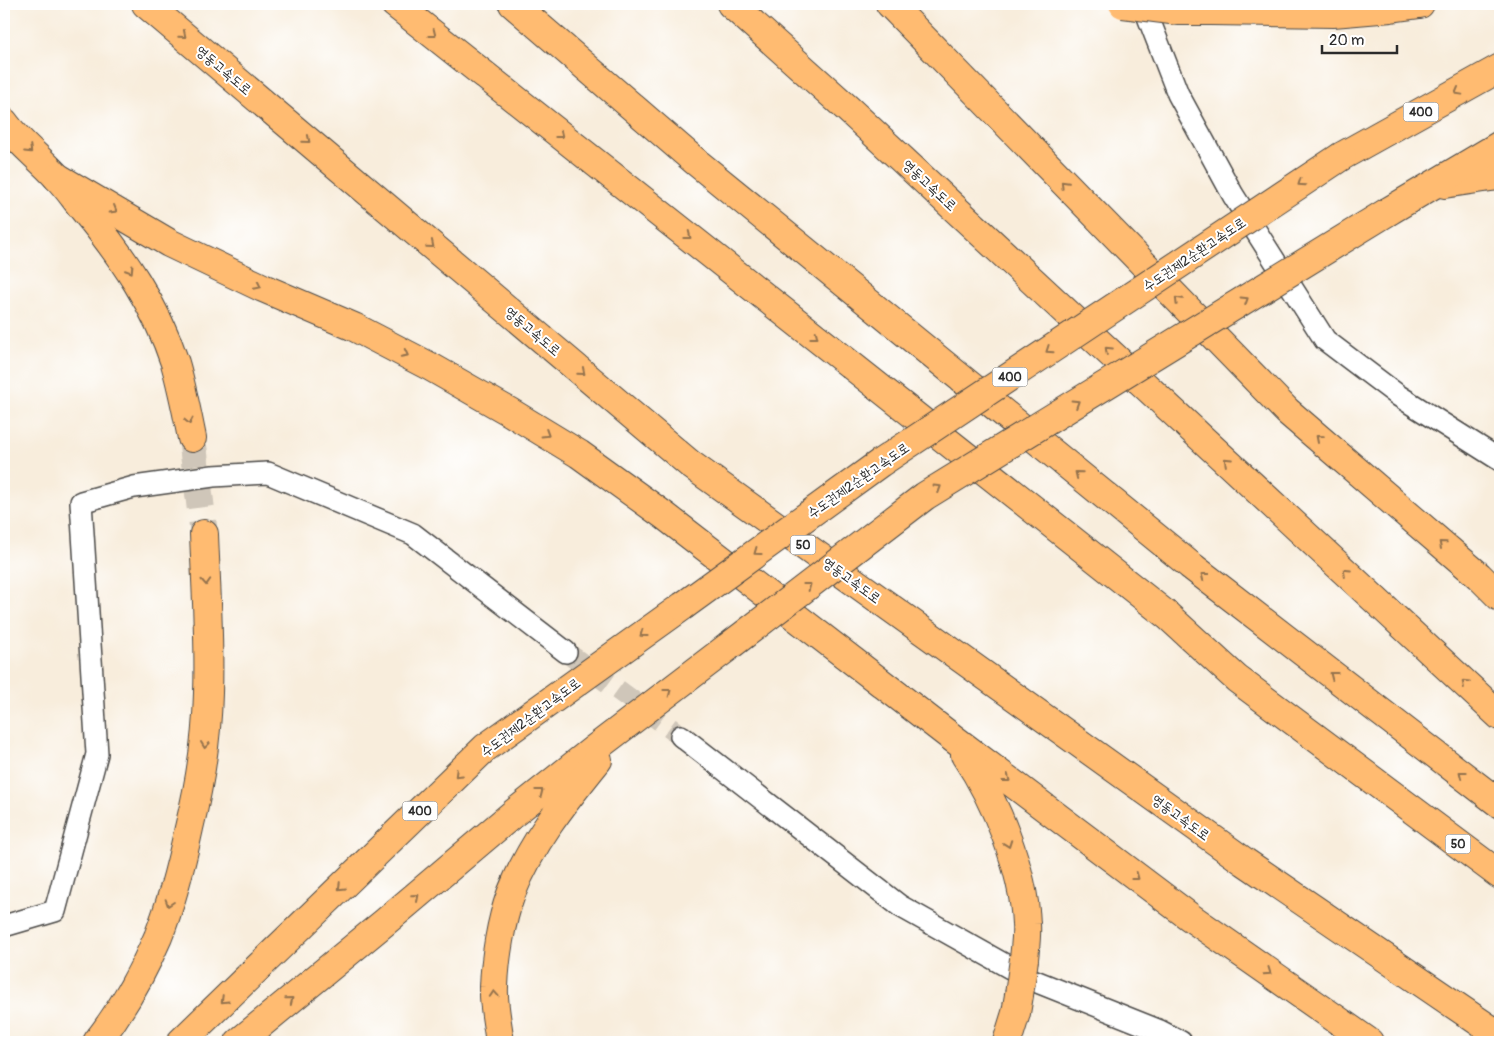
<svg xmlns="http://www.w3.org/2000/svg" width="1504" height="1046" font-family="Pangolin,'Poor Story',sans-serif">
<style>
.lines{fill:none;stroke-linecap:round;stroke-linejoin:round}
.street-tunnel{stroke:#cfc6b9;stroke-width:21;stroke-dasharray:21 11;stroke-linecap:butt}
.highway-tunnel{stroke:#cfc6b9;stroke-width:28;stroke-dasharray:28 14;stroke-linecap:butt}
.street-casing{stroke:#4a4846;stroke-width:24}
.highway-casing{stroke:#4a4846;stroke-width:30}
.street{stroke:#fff;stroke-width:21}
.highway{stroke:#ffbb71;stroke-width:28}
.highway-bridge-casing{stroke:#4a4846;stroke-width:30;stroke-linecap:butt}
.highway-bridge{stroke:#ffbb71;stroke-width:28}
.oneway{stroke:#95734e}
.labels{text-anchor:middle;stroke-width:4;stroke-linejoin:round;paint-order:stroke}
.shield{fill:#fff;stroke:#6b6b6b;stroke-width:1}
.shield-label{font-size:12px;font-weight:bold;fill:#2b2b2b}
.street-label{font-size:14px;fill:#2b2b2b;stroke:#fff}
</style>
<rect width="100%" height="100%" fill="#fff"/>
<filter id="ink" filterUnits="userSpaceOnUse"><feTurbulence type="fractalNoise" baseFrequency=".02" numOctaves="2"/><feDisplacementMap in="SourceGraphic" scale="10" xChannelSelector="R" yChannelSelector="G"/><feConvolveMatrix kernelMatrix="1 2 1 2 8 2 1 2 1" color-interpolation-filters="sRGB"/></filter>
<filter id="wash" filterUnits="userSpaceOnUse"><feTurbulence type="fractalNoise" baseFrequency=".0096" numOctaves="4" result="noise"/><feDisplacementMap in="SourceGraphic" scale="20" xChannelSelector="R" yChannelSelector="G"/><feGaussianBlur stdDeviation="1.12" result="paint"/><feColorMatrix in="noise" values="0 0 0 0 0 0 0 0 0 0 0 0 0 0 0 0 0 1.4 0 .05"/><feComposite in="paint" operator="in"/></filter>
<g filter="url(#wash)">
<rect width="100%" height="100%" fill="#f8eddc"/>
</g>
<g filter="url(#ink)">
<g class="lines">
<polyline class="street-tunnel" points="566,652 681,736"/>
<polyline class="highway-tunnel" points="192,438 204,534"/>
<g class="street-casing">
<g id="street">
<polyline points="1143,4 1178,94 1233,195 1325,340 1399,396 1500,460"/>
<polyline points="681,736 900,906 1030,979 1160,1031 1181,1042"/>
<polyline points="4,926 55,911 97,754 81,502 134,487 213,476 268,473 413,534 566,652"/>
</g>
</g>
<g class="highway-casing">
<g id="highway">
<polyline points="146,4 690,464 1245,862 1500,1036"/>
<polyline points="395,4 1168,616 1237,679 1500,875"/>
<polyline points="513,4 695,161 1190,565 1500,804"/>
<polyline points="731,4 848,109 1500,716"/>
<polyline points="890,4 1287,411 1479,576 1500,597"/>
<polyline points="1210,11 1333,13 1391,8 1420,4"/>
<path d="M 4,122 C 19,143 40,158 57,177 C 67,187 75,199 84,210 C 122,256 156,305 175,363 C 182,387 187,413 192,438"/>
<polyline points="1342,156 1500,68"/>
<polyline points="57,177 169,243 263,288 354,327 431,367 510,412 579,454 665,516 954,739 1190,917 1369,1042"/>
<polyline points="1444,184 1491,177 1500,175"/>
<polyline points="1389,211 1500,145"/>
<path d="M 965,755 C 995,799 1024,870 1026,924 C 1027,935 1025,948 1024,959"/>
<path d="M 97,1042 C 122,1010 142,974 158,937 C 172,902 181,865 189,828 C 200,783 207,739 208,693 C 210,640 206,587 204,534"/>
<polyline points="181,1042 485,748 683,606"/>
<polyline points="239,1042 385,922 514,813 593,750 728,647"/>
<path d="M 500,1042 L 499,1036 C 497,1020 493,1003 494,987 C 495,958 501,921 511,894 C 531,843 564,802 598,760"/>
<polyline points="1007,1042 1016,1013 1019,995"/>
</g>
</g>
<use href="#street" class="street"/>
<use href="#highway" class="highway"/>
<g class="highway-bridge-casing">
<g id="highway-bridge">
<polyline points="1123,4 1179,11 1210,11"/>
<polyline points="683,606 880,463 1342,156"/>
<polyline points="728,647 925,496 1389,211"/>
<polyline points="1019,995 1024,959"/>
</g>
</g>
<use href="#highway-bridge" class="highway-bridge"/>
</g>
<defs><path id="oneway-chevron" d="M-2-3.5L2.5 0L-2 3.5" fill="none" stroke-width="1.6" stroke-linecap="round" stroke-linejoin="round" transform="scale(1.25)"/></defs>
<g class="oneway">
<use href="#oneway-chevron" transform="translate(433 34) rotate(38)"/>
<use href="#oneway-chevron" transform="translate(183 35) rotate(40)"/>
<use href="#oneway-chevron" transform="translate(1458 92) rotate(151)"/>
<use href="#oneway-chevron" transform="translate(560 135) rotate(38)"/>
<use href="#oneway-chevron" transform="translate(307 140) rotate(40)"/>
<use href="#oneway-chevron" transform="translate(29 150) rotate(44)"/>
<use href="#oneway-chevron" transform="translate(1301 183) rotate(146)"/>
<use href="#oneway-chevron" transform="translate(1064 184) rotate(-134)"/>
<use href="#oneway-chevron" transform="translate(114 210) rotate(30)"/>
<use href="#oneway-chevron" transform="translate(688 236) rotate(38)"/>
<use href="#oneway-chevron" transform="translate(431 245) rotate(40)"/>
<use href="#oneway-chevron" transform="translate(130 270) rotate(58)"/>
<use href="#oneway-chevron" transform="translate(258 286) rotate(26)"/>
<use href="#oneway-chevron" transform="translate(1178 300) rotate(-134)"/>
<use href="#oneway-chevron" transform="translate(1245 300) rotate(-32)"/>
<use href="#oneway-chevron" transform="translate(815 336) rotate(38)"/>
<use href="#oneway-chevron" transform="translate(1049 350) rotate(146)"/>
<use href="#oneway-chevron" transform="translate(1108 350) rotate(-137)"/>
<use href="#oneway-chevron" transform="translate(405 354) rotate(27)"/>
<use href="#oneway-chevron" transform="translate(582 372) rotate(40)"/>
<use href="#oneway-chevron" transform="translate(1076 403) rotate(-32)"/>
<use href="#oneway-chevron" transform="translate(189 421) rotate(78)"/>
<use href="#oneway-chevron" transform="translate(546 434) rotate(32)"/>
<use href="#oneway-chevron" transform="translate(1319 438) rotate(-139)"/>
<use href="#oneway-chevron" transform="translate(1227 461) rotate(-137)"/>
<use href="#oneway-chevron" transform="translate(1078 474) rotate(-141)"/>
<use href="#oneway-chevron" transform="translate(938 488) rotate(-32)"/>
<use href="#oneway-chevron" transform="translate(1442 544) rotate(-139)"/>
<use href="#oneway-chevron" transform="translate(757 552) rotate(144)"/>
<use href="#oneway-chevron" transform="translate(1346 572) rotate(-137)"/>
<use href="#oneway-chevron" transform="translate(1204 576) rotate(-142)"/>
<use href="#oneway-chevron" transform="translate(206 582) rotate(87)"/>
<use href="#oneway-chevron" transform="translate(808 586) rotate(-37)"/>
<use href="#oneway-chevron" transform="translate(643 634) rotate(144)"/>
<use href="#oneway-chevron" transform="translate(1333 675) rotate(-142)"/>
<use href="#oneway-chevron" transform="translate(1465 683) rotate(-137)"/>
<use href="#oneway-chevron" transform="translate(668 692) rotate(-37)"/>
<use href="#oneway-chevron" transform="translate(205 745) rotate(97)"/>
<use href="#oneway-chevron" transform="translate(458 774) rotate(136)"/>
<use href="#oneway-chevron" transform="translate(1462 774) rotate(-142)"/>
<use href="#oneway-chevron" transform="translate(1007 779) rotate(37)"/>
<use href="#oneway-chevron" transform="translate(540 792) rotate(-38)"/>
<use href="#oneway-chevron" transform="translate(1008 844) rotate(70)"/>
<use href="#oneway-chevron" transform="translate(1136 877) rotate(37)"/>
<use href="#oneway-chevron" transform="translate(341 887) rotate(136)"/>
<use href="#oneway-chevron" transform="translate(416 897) rotate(-41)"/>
<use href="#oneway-chevron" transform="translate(169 903) rotate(108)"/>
<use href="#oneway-chevron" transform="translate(1268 972) rotate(35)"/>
<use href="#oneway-chevron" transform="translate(494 994) rotate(-94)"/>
<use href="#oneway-chevron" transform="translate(224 1000) rotate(136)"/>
<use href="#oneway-chevron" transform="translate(290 1000) rotate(-39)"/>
</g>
</g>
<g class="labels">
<g class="shield">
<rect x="1403.5" y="102.5" width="35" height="19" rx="4"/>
<rect x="992.5" y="367.5" width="35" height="19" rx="4"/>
<rect x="790.5" y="535.5" width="25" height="19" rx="4"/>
<rect x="402.5" y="801.5" width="35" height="19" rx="4"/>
<rect x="1445.5" y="834.5" width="25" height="19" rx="4"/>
</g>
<g class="shield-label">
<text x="1421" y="116">400</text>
<text x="1010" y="381">400</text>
<text x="803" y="549">50</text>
<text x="420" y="815">400</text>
<text x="1458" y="848">50</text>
</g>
<g class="street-label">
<text transform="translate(224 70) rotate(40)" y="5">영동고속도로</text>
<text transform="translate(930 185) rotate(43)" y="5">영동고속도로</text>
<text transform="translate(1194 254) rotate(-34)" y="5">수도권제2순환고속도로</text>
<text transform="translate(533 331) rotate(40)" y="5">영동고속도로</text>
<text transform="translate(858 480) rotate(-35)" y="5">수도권제2순환고속도로</text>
<text transform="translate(852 580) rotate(36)" y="5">영동고속도로</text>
<text transform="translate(530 717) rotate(-37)" y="5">수도권제2순환고속도로</text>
<text transform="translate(1181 817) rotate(36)" y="5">영동고속도로</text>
</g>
</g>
<rect width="1504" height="1046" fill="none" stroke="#fff" stroke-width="20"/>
<path d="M1322 45v8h75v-8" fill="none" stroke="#2b2b2b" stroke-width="2.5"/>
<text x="1329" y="45" font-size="15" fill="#2b2b2b" stroke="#ffffff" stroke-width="4" paint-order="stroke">20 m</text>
</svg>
